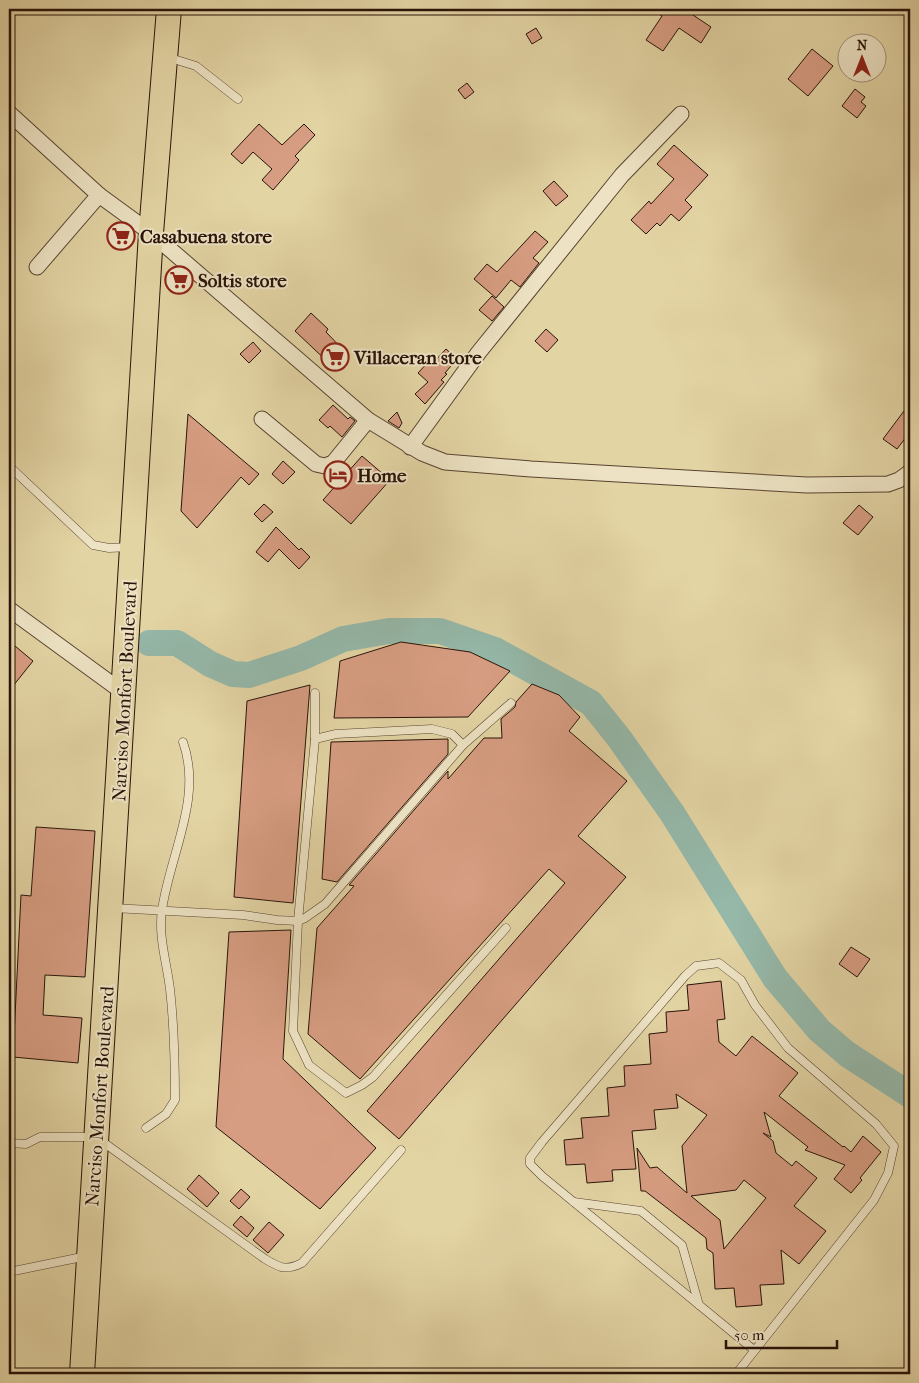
<svg xmlns="http://www.w3.org/2000/svg" width="919" height="1383" font-family="'IM FELL French Canon',serif">
<style>
.lines{fill:none;stroke-linecap:round;stroke-linejoin:round}
.river{stroke:#95b8a9;stroke-width:26}
.building{fill:#d79d82;stroke:#291309;fill-rule:evenodd}
.service-casing{stroke:#584330;stroke-width:9}
.minor-casing{stroke:#584330;stroke-width:17}
.primary-casing{stroke:#291309;stroke-width:26}
.service{stroke:#ede3c4;stroke-width:8}
.minor{stroke:#ede3c4;stroke-width:15}
.primary{stroke:#e3d4a4;stroke-width:24}
.labels{text-anchor:middle;stroke-width:4;stroke-linejoin:round;paint-order:stroke}
.poi-label{font-size:19px;font-weight:bold;fill:#291309;stroke:#ede3c4;text-anchor:start}
.street-label{font-size:19px;fill:#291309;stroke:#ede3c4}
</style>
<rect width="100%" height="100%" fill="#e3d4a4"/>
<filter id="stains"><feTurbulence type="fractalNoise" baseFrequency=".004" numOctaves="4"/><feColorMatrix values="0 0 0 0 .2 0 0 0 0 .09 0 0 0 0 .02 0 0 0 .5 -.17"/></filter>
<radialGradient id="worn" r=".72"><stop offset=".6" stop-color="#630" stop-opacity="0"/><stop offset="1" stop-color="#630" stop-opacity=".3"/></radialGradient>
<g class="lines">
<polyline class="river" points="149,643 177,643 210,664 233,674 249,675 301,658 343,639 389,631 440,631 495,650 591,703 619,738 672,813 775,978 819,1030 847,1054 910,1095"/>
</g>
<g class="building">
<polygon points="651,9 684,9 711,27 701,43 679,28 663,51 646,40 662,16"/>
<polygon points="536,28 542,38 532,44 526,34"/>
<polygon points="812,49 833,66 808,96 788,79"/>
<polygon points="467,83 474,92 465,99 458,90"/>
<polygon points="855,89 865,97 861,102 866,106 857,118 842,106"/>
<polygon points="259,124 282,145 304,124 315,135 295,156 299,160 273,190 262,180 272,169 253,152 242,164 231,154"/>
<polygon points="674,145 708,175 685,200 692,207 679,221 671,214 660,226 657,223 646,234 631,220 649,201 651,204 674,179 657,164"/>
<polygon points="554,181 568,196 556,206 543,191"/>
<polygon points="535,231 548,242 533,258 539,263 520,287 511,280 496,298 474,279 487,264 497,272"/>
<polygon points="492,296 504,307 492,321 479,310"/>
<polygon points="311,313 328,329 326,332 346,353 332,366 295,331"/>
<polygon points="546,329 558,340 547,352 535,341"/>
<polygon points="253,342 261,351 249,363 240,354"/>
<polygon points="446,349 457,359 445,373 447,374 441,380 444,382 425,404 415,394 428,382 418,373 430,360 433,363"/>
<polygon points="910,403 910,432 897,449 883,439"/>
<polygon points="333,405 348,419 350,417 355,421 342,437 330,426 328,428 319,420"/>
<polygon points="397,412 402,423 399,428 388,421"/>
<polygon points="188,414 259,474 249,485 241,477 197,528 181,511"/>
<polygon points="362,456 390,480 351,524 323,500"/>
<polygon points="283,461 295,472 283,484 272,474"/>
<polygon points="264,504 273,512 262,522 254,514"/>
<polygon points="859,505 873,517 858,535 843,523"/>
<polygon points="276,527 299,550 301,548 310,557 299,569 279,549 268,562 256,552"/>
<polygon points="9,641 33,661 9,691"/>
<polygon points="401,642 470,652 510,671 468,717 334,718 340,661"/>
<polygon points="532,684 559,695 580,717 569,731 627,781 578,836 626,877 399,1139 367,1111 565,883 549,869 360,1079 308,1034 317,928 354,886 349,885 448,771 448,779 484,738 502,738 501,719 515,707 516,702"/>
<polygon points="310,685 293,903 234,897 247,701"/>
<polygon points="448,739 448,754 337,882 322,879 331,742"/>
<polygon points="36,827 95,831 85,977 45,975 43,1015 82,1018 78,1063 13,1057 21,895 31,896"/>
<polygon points="291,930 283,1059 376,1148 320,1209 216,1127 229,932"/>
<polygon points="851,947 870,959 857,977 839,964"/>
<path d="M 721,981 L 725,1019 L 717,1020 L 719,1042 L 736,1056 L 752,1036 L 798,1073 L 779,1096 L 843,1147 L 844,1146 L 851,1152 L 863,1136 L 881,1152 L 860,1178 L 862,1180 L 851,1193 L 834,1179 L 845,1165 L 805,1150 L 808,1147 L 764,1112 L 771,1137 L 763,1133 L 773,1141 L 776,1153 L 792,1166 L 796,1161 L 817,1178 L 794,1206 L 826,1231 L 799,1264 L 781,1250 L 784,1284 L 760,1285 L 762,1305 L 736,1307 L 734,1288 L 715,1289 L 713,1253 L 707,1249 L 706,1238 L 645,1191 L 641,1191 L 637,1148 L 650,1168 L 657,1167 L 687,1193 L 682,1146 L 707,1115 L 676,1094 L 678,1108 L 654,1110 L 656,1129 L 632,1131 L 636,1169 L 612,1170 L 613,1181 L 587,1183 L 585,1164 L 566,1165 L 564,1140 L 583,1138 L 581,1118 L 609,1116 L 607,1088 L 625,1086 L 624,1066 L 651,1064 L 649,1034 L 667,1032 L 666,1012 L 689,1010 L 687,985 ZM 744,1180 L 766,1198 L 724,1249 L 720,1220 L 691,1196 L 736,1190 Z"/>
<polygon points="199,1175 219,1193 207,1207 187,1189"/>
<polygon points="241,1189 250,1197 239,1209 230,1201"/>
<polygon points="241,1216 254,1228 247,1237 233,1225"/>
<polygon points="269,1222 284,1235 268,1253 253,1240"/>
</g>
<g class="lines">
<g class="service-casing">
<g id="service">
<polyline points="167,57 196,66 238,99"/>
<polyline points="9,466 93,545 109,548 130,547"/>
<polyline points="315,693 315,739 298,921 293,1031 309,1065 346,1093 362,1085 373,1077 506,928"/>
<polyline points="315,739 336,734 432,729 452,734 463,745"/>
<polyline points="113,908 243,915 277,920 298,921 305,918 325,904 463,745 511,703"/>
<path d="M 146,1128 L 166,1114 L 175,1100 C 175,1063 174,1025 170,989 C 167,964 158,936 162,910 C 170,854 203,798 183,742"/>
<path d="M 9,1143 L 26,1144 L 40,1137 L 96,1137 L 265,1259 C 280,1268 286,1271 302,1263 L 401,1150"/>
<polyline points="574,1202 641,1211 682,1245 699,1305"/>
<polyline points="9,1272 87,1256"/>
<polyline points="9,1371 10,1374"/>
<polyline points="736,1374 874,1200 888,1173 894,1146 876,1124 788,1048 755,1005 741,980 719,963 696,966 685,976 542,1142 530,1158 530,1164 542,1176 754,1350"/>
</g>
</g>
<g class="minor-casing">
<g id="minor">
<polyline points="9,113 99,195 151,233 368,420 422,453 445,462 531,469 807,485 888,484 899,480 910,472"/>
<polyline points="37,267 99,195"/>
<polyline points="262,419 316,464 325,466 333,463 368,420"/>
<polyline points="410,447 479,352 622,175 681,114"/>
<polyline points="9,609 124,693"/>
</g>
</g>
<g class="primary-casing">
<polyline id="primary" points="82,1374 151,233 169,9"/>
</g>
<use href="#service" class="service"/>
<use href="#minor" class="minor"/>
<use href="#primary" class="primary"/>
</g>
<defs>
<g id="supermarket-ring" transform="scale(1.4375)"><circle r="9.5" fill="#ede3c4" stroke="#8f2418" stroke-width="1.5"/><path d="M-6-5.5h2.5l.6 2H6L4.5 2H-2.5L-4.4-4H-6ZM-1.5 3.2a1.3 1.3 0 1 0 .1 0ZM3 3.2a1.3 1.3 0 1 0 .1 0Z" fill="#8f2418"/></g>
<g id="hotel-ring" transform="scale(1.4375)"><circle r="9.5" fill="#ede3c4" stroke="#8f2418" stroke-width="1.5"/><path d="M-6-4.5h1.5V1H6V5H4.5V3h-9V5H-6ZM-4 0a1.8 1.8 0 1 1 3.6 0ZM.5 0V-2.5h3Q6-2.5 6 0Z" fill="#8f2418"/></g>
</defs>
<g fill-rule="evenodd">
<use href="#supermarket-ring" x="121" y="236"/>
<use href="#supermarket-ring" x="179" y="280"/>
<use href="#supermarket-ring" x="335" y="357"/>
<use href="#hotel-ring" x="338" y="475"/>
</g>
<g class="labels">
<g class="poi-label">
<text x="140" y="243">Casabuena store</text>
<text x="198" y="287">Soltis store</text>
<text x="354" y="364">Villaceran store</text>
<text x="357" y="482">Home</text>
</g>
<g class="street-label">
<text transform="translate(124 691) rotate(-87)" y="7">Narciso Monfort Boulevard</text>
<text transform="translate(99 1096) rotate(-86)" y="7">Narciso Monfort Boulevard</text>
</g>
</g>
<rect width="919" height="1383" fill="none" stroke="#e3d4a4" stroke-width="30"/>
<rect x="10" y="10" width="899" height="1363" fill="none" stroke="#291309" stroke-width="2.5"/>
<rect x="15" y="15" width="889" height="1353" fill="none" stroke="#291309"/>
<g transform="translate(862 58)"><circle r="24" fill="#ede3c4" stroke="#9f9079"/>
<path d="M0-4L9 19L0 12L-9 19Z" fill="#8f2418"/>
<text y="-8" font-size="14" font-weight="bold" text-anchor="middle" fill="#291309">N</text>
</g>
<path d="M726 1340v8h111v-8" fill="none" stroke="#291309" stroke-width="2.5"/>
<text x="734" y="1340" font-size="15" fill="#291309" stroke="#ede3c4" stroke-width="4" paint-order="stroke">50 m</text>
<rect width="100%" height="100%" filter="url(#stains)"/>
<rect width="100%" height="100%" fill="url(#worn)"/>
</svg>
